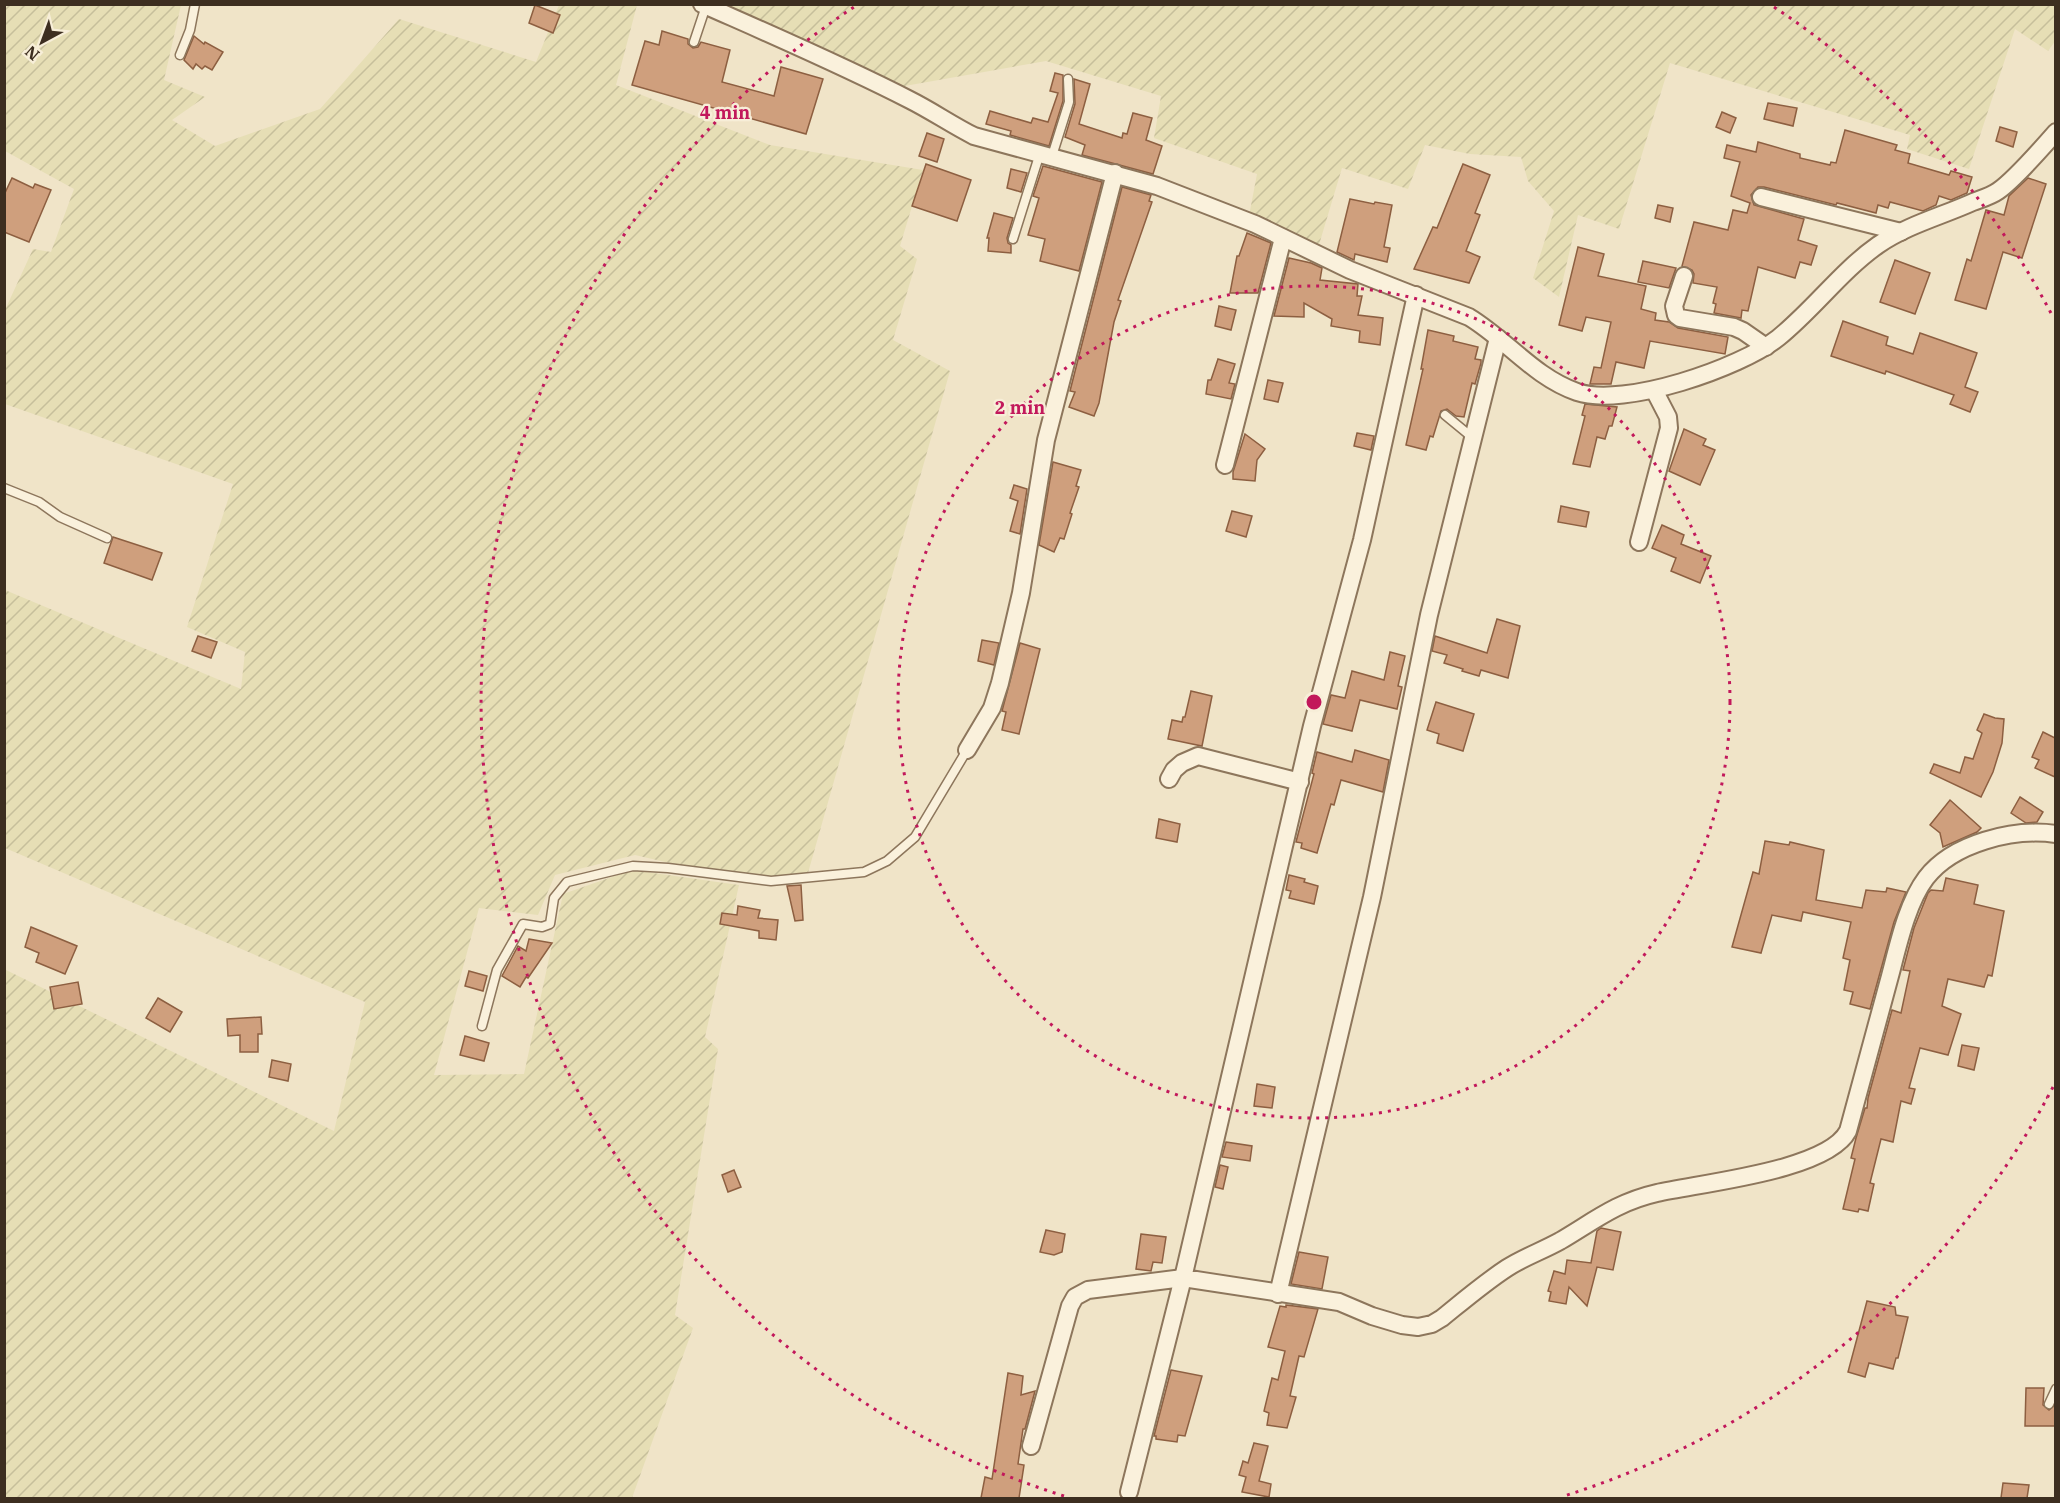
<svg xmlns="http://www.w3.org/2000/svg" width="2060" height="1503" font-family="'IBM Plex Serif',serif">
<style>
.farmland{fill:url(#farmland-furrows)}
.building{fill:#cf9f7d;stroke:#8d5f41;stroke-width:1.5}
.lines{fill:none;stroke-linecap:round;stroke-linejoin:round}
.service-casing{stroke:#8d765c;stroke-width:11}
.minor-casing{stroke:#8d765c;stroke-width:20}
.service{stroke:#faf1dc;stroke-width:8}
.minor{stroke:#faf1dc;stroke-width:16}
.ring{fill:none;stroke:#c2185b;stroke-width:3;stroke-dasharray:3 6}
.centre{fill:#c2185b;stroke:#f7eed8;stroke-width:3}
.ring-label{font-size:18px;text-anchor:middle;font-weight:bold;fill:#c2185b;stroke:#f7eed8;stroke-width:4.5;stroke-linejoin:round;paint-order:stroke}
</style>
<defs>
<pattern id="farmland-furrows" width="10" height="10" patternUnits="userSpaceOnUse" patternTransform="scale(1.5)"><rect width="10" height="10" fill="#e6deb5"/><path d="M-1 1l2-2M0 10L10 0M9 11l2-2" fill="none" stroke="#c6bf9b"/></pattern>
</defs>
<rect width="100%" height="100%" fill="#f0e4c8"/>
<g class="farmland">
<polygon points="2055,4 2056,40 2048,51 2015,29 1969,169 1907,149 1910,135 1670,63 1619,229 1578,215 1559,297 1533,278 1554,211 1528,181 1521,157 1470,154 1425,145 1408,189 1342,168 1318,248 1249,216 1257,174 1154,138 1161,96 1046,61 899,87 709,5"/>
<polygon points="5,5 181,5 164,80 205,97 172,120 215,146 320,109 399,19 536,62 559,5 637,5 616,85 770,145 923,170 900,246 917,259 893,340 950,371 806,880 700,870 635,855 555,875 538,915 479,908 434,1075 524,1074 563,894 632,870 739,885 705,1037 718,1049 675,1315 693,1328 632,1498 5,1498 4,969 334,1131 365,1002 5,848 5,590 241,689 245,652 187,627 233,484 5,404 5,310 33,249 51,252 74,189 5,151"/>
</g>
<g class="building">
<polygon points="535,5 560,15 553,33 529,23"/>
<polygon points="662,31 688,39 688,44 693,48 698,47 701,42 730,50 722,82 774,96 781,67 823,79 806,134 632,85 645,41 659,45"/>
<polygon points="194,36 204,44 205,42 223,52 212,70 205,66 202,69 196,64 193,69 184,60"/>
<polygon points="1055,73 1063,75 1063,101 1049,146 1010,135 1011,131 986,124 990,111 1031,123 1033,118 1048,122 1058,93 1050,91"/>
<polygon points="1074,79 1090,84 1079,124 1122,138 1123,133 1127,134 1133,113 1152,118 1146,140 1162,146 1153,174 1082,155 1085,145 1065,137 1075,104"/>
<polygon points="1768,103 1797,108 1793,126 1764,119"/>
<polygon points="1722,112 1736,118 1730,133 1716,127"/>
<polygon points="2000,127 2017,132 2013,147 1996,141"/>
<polygon points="1845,130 1897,145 1895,150 1910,154 1908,163 1949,175 1951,171 1972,177 1967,193 1951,200 1939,196 1936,205 1923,211 1890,202 1888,208 1878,205 1876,213 1837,203 1836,205 1764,187 1758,187 1751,195 1754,205 1804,219 1798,240 1817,246 1811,265 1800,262 1795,278 1758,267 1748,311 1742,310 1741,318 1714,313 1716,304 1713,303 1717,287 1693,283 1694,274 1692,270 1682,266 1694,222 1728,230 1733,210 1747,213 1750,203 1731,196 1740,162 1724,158 1727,145 1756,152 1758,142 1800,154 1800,158 1830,165 1831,162 1836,163"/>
<polygon points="927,133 944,139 937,162 919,156"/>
<polygon points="926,164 971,180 957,221 912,206"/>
<polygon points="1463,164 1490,175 1475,213 1480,215 1466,251 1480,257 1469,283 1414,269 1433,227 1437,228"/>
<polygon points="1043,166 1102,182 1079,271 1040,261 1045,239 1028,235 1039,198 1033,196"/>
<polygon points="1011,169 1027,173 1021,192 1007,188"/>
<polygon points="12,178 33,188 35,184 51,190 29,242 4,232 4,195"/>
<polygon points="2028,178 2046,184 2022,258 2003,252 1986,309 1955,300 1967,259 1971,261 1986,210 2004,215 2009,196"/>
<polygon points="1122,187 1151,195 1149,201 1152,202 1118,300 1121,301 1114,322 1099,403 1094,416 1069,407 1075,392 1070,391"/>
<polygon points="1350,199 1374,204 1375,202 1392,205 1384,247 1390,248 1387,262 1355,254 1354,260 1337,252"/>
<polygon points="1658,205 1673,208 1670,222 1655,218"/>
<polygon points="994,213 1013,218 1007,238 1008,243 1011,245 1011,253 988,251 989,238 987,238"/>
<polygon points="1247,233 1271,243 1258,293 1230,293 1237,256 1239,256"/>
<polygon points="1578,247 1604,254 1598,276 1646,286 1641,309 1656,313 1655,320 1669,322 1678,328 1728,337 1725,354 1650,341 1644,368 1616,362 1611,384 1590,384 1594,367 1601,368 1611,322 1586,317 1582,331 1559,325"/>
<polygon points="1289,258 1311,263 1322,268 1320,280 1358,284 1357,296 1362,296 1358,315 1383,318 1380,345 1359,342 1360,331 1331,326 1332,319 1304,303 1304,317 1274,316"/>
<polygon points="1895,260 1930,273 1915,314 1880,302"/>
<polygon points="1643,261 1676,268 1669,288 1638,282"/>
<polygon points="1219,306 1236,310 1231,330 1215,326"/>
<polygon points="1843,321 1888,337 1886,345 1913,354 1920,333 1977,353 1965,387 1978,392 1970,412 1950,404 1954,395 1886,371 1885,374 1831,356"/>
<polygon points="1428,330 1454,336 1453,341 1478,347 1475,359 1481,360 1481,363 1475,384 1472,383 1464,417 1456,416 1447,409 1441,411 1433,437 1430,436 1426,450 1406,445 1423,369 1421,369"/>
<polygon points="1218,359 1235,364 1229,383 1235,384 1231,399 1206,394 1208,380 1211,380"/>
<polygon points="1268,380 1283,383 1278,402 1264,399"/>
<polygon points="1585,404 1617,407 1612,426 1609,426 1605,439 1597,437 1590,467 1573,464 1585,416 1582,415"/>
<polygon points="1684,429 1706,439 1703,445 1715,450 1700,485 1669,471"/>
<polygon points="1357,433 1374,436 1371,450 1354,446"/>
<polygon points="1245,434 1265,449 1257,460 1255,481 1233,479 1233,472"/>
<polygon points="1053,462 1081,470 1076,486 1079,487 1070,513 1072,514 1064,539 1060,538 1054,552 1039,545"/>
<polygon points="1014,485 1027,489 1020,534 1010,531 1018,501 1010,498"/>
<polygon points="1561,506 1589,512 1586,527 1558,522"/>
<polygon points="1232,511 1252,516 1246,537 1226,531"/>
<polygon points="1662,525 1684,535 1681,544 1711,556 1700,583 1671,571 1676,558 1652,548"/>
<polygon points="113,537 162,553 152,580 104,563"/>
<polygon points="1497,619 1520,626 1508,678 1481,670 1479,676 1462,671 1463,669 1444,663 1447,655 1432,651 1435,636 1487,653"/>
<polygon points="198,636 217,642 211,658 192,651"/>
<polygon points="982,640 999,643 994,665 978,661"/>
<polygon points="1020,643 1040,649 1019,734 1002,730 1006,712 1002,711"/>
<polygon points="1390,652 1405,656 1398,686 1402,687 1397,709 1360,700 1352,731 1323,724 1331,695 1345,698 1352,671 1384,680"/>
<polygon points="1191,691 1212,696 1202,746 1168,739 1172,720 1182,722 1183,717 1185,717"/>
<polygon points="1436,702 1474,714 1463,751 1437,743 1439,734 1427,730"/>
<polygon points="1984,714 1995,718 2004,719 2002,743 1993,772 1981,797 1930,773 1934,764 1960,773 1965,757 1973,759 1982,733 1977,730"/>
<polygon points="2043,732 2055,738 2055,777 2035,768 2039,760 2032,757"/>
<polygon points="1355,750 1389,760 1383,792 1341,780 1334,805 1331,804 1317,853 1301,848 1302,843 1296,842 1314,774 1312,773 1317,752 1352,762"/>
<polygon points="2020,797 2043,812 2037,822 2026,823 2011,813"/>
<polygon points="1950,800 1981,828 1977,832 1943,847 1940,833 1930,825"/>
<polygon points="1159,819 1180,824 1177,842 1156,838"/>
<polygon points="1765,841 1789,845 1790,842 1824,850 1816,900 1862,908 1866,890 1886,892 1887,888 1906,892 1894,922 1870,1009 1850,1004 1853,992 1844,990 1850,960 1843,958 1851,922 1803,912 1801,921 1772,915 1761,953 1732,947 1753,872 1759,874"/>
<polygon points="1289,875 1305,879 1304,882 1318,886 1314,904 1289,898 1291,891 1286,890"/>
<polygon points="1946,878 1978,885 1974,904 2004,911 1992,976 1988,975 1984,987 1948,979 1942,1006 1961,1014 1948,1055 1920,1048 1909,1088 1915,1089 1911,1104 1901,1101 1893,1142 1881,1139 1870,1183 1874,1184 1868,1211 1859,1209 1858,1212 1843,1209 1855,1159 1851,1158 1856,1138 1865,1108 1867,1108 1868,1098 1892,1010 1901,1013 1910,971 1903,970 1914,928 1928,893 1931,890 1943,891"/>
<polygon points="801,885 803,920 795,921 787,886"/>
<polygon points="738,906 760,910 758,918 778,920 776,940 759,938 759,931 720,924 722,913 737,915"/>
<polygon points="31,927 77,946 65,974 36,962 39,953 25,947"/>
<polygon points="529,939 552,943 528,978 526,977 520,987 502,976 518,946 526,951"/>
<polygon points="469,971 487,976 483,991 465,986"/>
<polygon points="78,982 82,1004 54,1009 50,987"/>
<polygon points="158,998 182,1012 170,1032 146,1018"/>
<polygon points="261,1017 262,1034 258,1034 258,1052 240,1052 240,1035 228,1036 227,1019"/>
<polygon points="465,1036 489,1043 484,1061 460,1055"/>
<polygon points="1962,1045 1979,1048 1974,1070 1958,1066"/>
<polygon points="272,1060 291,1064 288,1081 269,1077"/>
<polygon points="1257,1084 1275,1087 1272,1108 1254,1106"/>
<polygon points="1226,1142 1252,1146 1250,1161 1222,1157"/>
<polygon points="1220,1165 1228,1167 1223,1189 1215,1187"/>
<polygon points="734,1170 741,1187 728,1192 722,1175"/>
<polygon points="1601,1228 1621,1232 1613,1270 1597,1267 1587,1306 1569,1287 1566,1304 1549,1301 1551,1292 1548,1291 1554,1271 1565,1274 1567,1260 1591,1263 1597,1231"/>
<polygon points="1046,1230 1065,1234 1062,1252 1054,1255 1040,1252"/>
<polygon points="1141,1234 1166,1237 1162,1263 1153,1262 1151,1271 1136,1269"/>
<polygon points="1299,1252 1328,1257 1322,1289 1291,1284"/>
<polygon points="1867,1301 1895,1307 1896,1315 1908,1317 1898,1358 1896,1358 1893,1369 1869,1363 1865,1377 1848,1372"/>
<polygon points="1286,1305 1318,1309 1304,1357 1299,1356 1290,1396 1296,1397 1287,1428 1267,1425 1269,1413 1264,1411 1272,1378 1278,1380 1285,1351 1268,1347 1280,1306 1286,1307"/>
<polygon points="1171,1370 1202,1376 1185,1436 1178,1435 1177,1442 1156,1439 1156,1436 1154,1436"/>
<polygon points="1008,1373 1023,1376 1021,1395 1035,1391 1025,1429 1023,1429 1018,1464 1024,1465 1019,1498 981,1498 985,1477 992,1479"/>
<polygon points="2026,1388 2044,1388 2043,1405 2049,1410 2055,1405 2055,1426 2025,1426"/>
<polygon points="1254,1443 1268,1446 1259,1481 1271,1484 1269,1497 1242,1492 1246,1477 1239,1475 1243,1461 1248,1463"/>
<polygon points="2003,1483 2029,1485 2027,1498 2001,1498"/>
</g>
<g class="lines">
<g class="service-casing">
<g id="service">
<polyline points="694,42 706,6"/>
<polyline points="180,55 190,30 195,4"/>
<polyline points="1052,156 1069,102 1068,79"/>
<polyline points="1013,239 1040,153"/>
<polyline points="1445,415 1473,438"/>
<polyline points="4,488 39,502 60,517 107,538"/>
<polyline points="482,1026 497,970 523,924 542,927 550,924 554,898 567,882 633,866 668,868 771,881 864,872 887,861 915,837 967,750"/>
<polyline points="2049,1404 2056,1389"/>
</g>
</g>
<g class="minor-casing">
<g id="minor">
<path d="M 702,4 C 772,35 842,65 910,100 C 932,111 952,125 974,136 L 1157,186 L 1255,224 L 1350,270 L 1469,317 C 1507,340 1534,377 1577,392 C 1624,408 1740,368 1778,338 C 1814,309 1841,271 1878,245 C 1907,225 1942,216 1973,202 C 1981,199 1991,196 1998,191 C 2014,180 2042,148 2056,132"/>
<polyline points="1761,197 1901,232"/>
<polyline points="1684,276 1674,306 1676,315 1680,318 1734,327 1743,331 1766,347"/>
<path d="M 1416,295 L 1362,540 L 1312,726 L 1183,1278 L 1339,1302 L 1372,1316 L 1402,1325 L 1418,1327 L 1432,1324 L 1442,1318 C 1463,1301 1484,1283 1507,1268 C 1524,1257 1542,1251 1560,1241 C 1594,1221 1617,1202 1657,1193 C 1700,1183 1827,1171 1848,1131 C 1862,1080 1876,1028 1890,976 C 1898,946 1907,903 1926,878 C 1953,843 2013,828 2056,834"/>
<polyline points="1225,465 1283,238"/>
<polyline points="1639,542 1669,428 1668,417 1654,390"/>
<polyline points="967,750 992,708 1000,683 1021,593 1046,440 1115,173"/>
<polyline points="1169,779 1174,770 1182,763 1198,756 1300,782"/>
<polyline points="1278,1294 1372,897 1429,615 1498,338"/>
<polyline points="1031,1446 1070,1306 1075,1297 1088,1290 1183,1278 1129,1492"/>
</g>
</g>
<use href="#service" class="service"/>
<use href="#minor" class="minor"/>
</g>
<g class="ring">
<circle cx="1314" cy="702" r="416"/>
<path d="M2053 1087A833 833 0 0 1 1564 1496M1064 1496A833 833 0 0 1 854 7M1774 7A833 833 0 0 1 2053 317"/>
</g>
<circle cx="1314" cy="702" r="9" class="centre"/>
<g class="ring-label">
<text x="725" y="119">4 min</text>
<text x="1020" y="414">2 min</text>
</g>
<rect width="2060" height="1503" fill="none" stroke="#3d2e20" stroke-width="12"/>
<g transform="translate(42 42) rotate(221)" stroke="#f7eed8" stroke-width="4.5" paint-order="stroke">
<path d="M0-4.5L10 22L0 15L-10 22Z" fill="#3d2e20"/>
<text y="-9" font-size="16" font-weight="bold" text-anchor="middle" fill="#3d2e20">N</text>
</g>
</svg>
